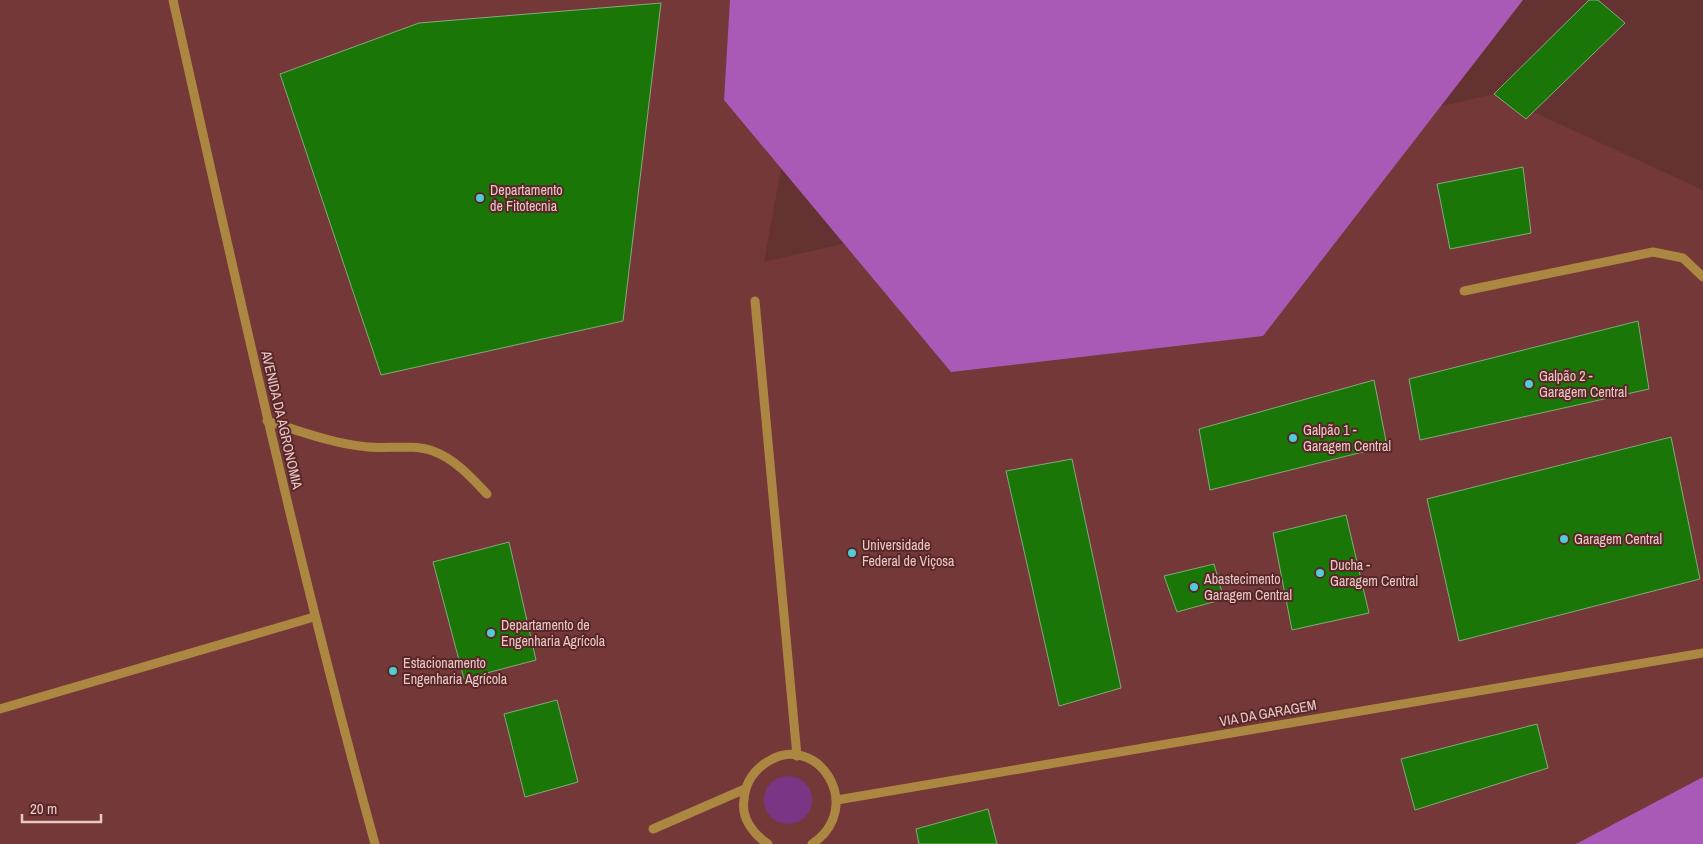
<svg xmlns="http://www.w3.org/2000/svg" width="1703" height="844" font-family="'Archivo Narrow',sans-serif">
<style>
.built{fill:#743838}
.green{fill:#783684}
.forest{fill:#a95ab7}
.building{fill:#1a7607;stroke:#83a97e}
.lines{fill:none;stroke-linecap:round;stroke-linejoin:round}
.minor{stroke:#ac8741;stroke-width:9}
.poi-dot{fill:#51ccd4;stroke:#592728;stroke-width:2}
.labels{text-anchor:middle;stroke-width:4;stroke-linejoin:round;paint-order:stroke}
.poi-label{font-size:14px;fill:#e9c8c7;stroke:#592728;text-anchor:start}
.street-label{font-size:14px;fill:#e9c8c7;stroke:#592728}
</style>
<rect width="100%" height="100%" fill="#653232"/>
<polygon class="built" points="0,0 812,0 764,262 1494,94 1703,190 1703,844 0,844"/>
<circle class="green" cx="788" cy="800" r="24"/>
<g class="forest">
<polygon points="730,0 1523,0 1263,336 951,372 724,100"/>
<polygon points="1703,777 1703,844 1576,844"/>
</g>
<g class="building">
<polygon points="1589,0 1598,0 1625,23 1526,119 1494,94"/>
<polygon points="661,3 623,321 381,375 280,74 419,23"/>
<polygon points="1523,167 1531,233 1450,249 1437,184"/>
<polygon points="1638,321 1649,389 1420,440 1409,379"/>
<polygon points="1374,380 1387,446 1210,490 1199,429"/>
<polygon points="1671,437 1700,579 1459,641 1427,499"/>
<polygon points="1072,459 1121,688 1059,706 1006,471"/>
<polygon points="1346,515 1369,613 1292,630 1273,533"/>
<polygon points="509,542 536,660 464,679 433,562"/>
<polygon points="1214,564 1224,599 1177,612 1164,576"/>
<polygon points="557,700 578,782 525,797 504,714"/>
<polygon points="1537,724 1548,768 1415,810 1401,759"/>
<polygon points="988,809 997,844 919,844 916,829"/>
</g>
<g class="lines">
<g class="minor">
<path d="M 173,0 C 236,282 298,565 375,844"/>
<polyline points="1464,291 1653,252 1683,258 1703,277"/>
<polyline points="755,301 797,756"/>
<path d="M 267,421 C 300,431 333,444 368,447 C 389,449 413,444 433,451 C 455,459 472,478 487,494"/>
<polyline points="0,709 314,617"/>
<polyline points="837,800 1703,653"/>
<polyline points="653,829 745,789"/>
<path d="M 768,844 C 753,834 741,818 744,800 C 745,783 753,771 767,762 C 817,730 867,807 812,844"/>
</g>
</g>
<g class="poi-dot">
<circle cx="480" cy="198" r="5"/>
<circle cx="1529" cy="384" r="5"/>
<circle cx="1293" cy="438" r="5"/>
<circle cx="1564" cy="539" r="5"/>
<circle cx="852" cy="553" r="5"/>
<circle cx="1320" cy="573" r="5"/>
<circle cx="1194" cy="587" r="5"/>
<circle cx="491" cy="633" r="5"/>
<circle cx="393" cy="671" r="5"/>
</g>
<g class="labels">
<g class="poi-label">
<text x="490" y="195">Departamento<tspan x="490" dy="16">de Fitotecnia</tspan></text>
<text x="1539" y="381">Galpão 2 -<tspan x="1539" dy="16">Garagem Central</tspan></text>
<text x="1303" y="435">Galpão 1 -<tspan x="1303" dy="16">Garagem Central</tspan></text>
<text x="1574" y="544">Garagem Central</text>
<text x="862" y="550">Universidade<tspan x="862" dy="16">Federal de Viçosa</tspan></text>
<text x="1330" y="570">Ducha -<tspan x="1330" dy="16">Garagem Central</tspan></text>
<text x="1204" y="584">Abastecimento<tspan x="1204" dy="16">Garagem Central</tspan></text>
<text x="501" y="630">Departamento de<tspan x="501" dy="16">Engenharia Agrícola</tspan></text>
<text x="403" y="668">Estacionamento<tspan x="403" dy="16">Engenharia Agrícola</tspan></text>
</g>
<g class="street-label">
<text transform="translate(282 420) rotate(77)" y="5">AVENIDA DA AGRONOMIA</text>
<text transform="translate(1268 713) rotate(-10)" y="5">VIA DA GARAGEM</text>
</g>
</g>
<path d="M22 814v8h79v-8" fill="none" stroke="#e9c8c7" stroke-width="2.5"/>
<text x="30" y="814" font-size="15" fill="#e9c8c7" stroke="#592728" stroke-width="4" paint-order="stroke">20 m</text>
</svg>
